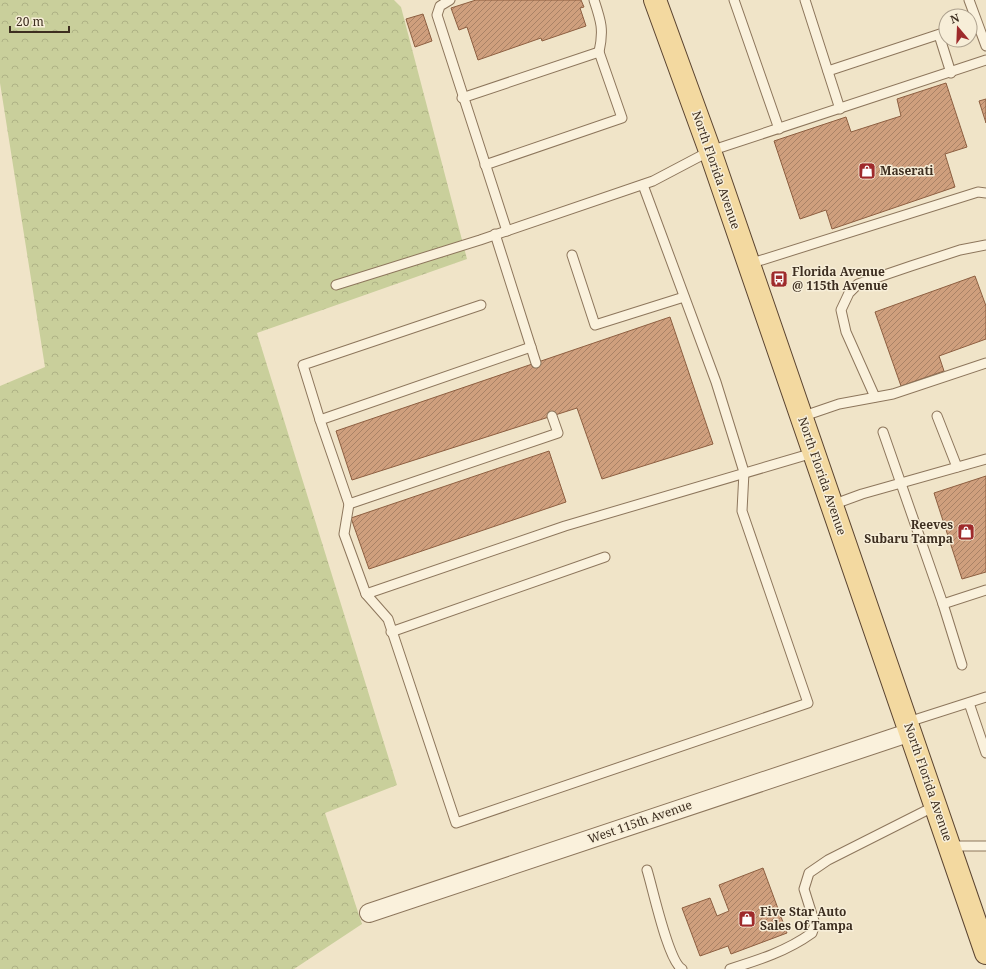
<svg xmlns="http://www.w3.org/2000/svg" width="986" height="969" font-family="'Noto Serif',serif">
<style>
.park{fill:url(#park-crowns)}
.building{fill:url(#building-hatch);stroke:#8d5f41}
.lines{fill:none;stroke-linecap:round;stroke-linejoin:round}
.lane-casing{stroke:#8d765c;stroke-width:11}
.street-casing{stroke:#8d765c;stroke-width:20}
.primary-casing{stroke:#5b4430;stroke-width:24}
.lane{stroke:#faf1dc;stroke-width:9}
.street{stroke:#faf1dc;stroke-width:18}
.primary{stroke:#f3d9a0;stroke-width:22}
.labels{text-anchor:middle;stroke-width:3;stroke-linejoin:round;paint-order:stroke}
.street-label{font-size:12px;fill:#3d2e20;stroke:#f7eed8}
.poi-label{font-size:12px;font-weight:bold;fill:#3d2e20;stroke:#f7eed8;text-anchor:start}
</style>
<defs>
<pattern id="park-crowns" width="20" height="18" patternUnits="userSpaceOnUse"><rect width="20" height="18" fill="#c9cf9b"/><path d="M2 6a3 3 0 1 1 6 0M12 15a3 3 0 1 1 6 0" fill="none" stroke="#aeb285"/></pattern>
<pattern id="building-hatch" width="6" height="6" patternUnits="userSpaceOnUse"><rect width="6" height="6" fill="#cf9f7d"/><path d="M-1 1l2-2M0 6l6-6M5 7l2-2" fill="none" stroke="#a98266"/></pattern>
</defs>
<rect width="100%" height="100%" fill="#f0e4c8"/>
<polygon class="park" points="0,0 394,0 401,7 467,259 257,333 397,785 325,813 362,924 294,969 0,969 0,386 45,367 0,83"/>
<g class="building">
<polygon points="476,0 581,0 584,7 580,8 586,26 542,41 541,38 478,60 467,27 459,30 451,8"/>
<polygon points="423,14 432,41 415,47 406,19"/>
<polygon points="946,83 967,147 945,154 955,187 832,229 826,210 800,219 774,141 846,117 851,132 901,116 897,99"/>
<polygon points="986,99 986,123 979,101"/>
<polygon points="975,276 986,306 986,339 939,356 944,371 901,386 875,312"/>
<polygon points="670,317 713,444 602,479 577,408 352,480 336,431"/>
<polygon points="549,451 566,502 369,569 351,518"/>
<polygon points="986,476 986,572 962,579 934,493"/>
<polygon points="763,868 787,933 731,954 728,946 700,956 682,908 710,898 717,916 729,911 719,885"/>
</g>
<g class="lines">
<g class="lane-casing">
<g id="lane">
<polyline points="450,0 440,6 437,15 507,231"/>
<path d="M 594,0 C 601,21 604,30 599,52"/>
<polyline points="734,0 779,129"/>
<polyline points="805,0 840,109"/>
<polyline points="969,0 986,46"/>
<polyline points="939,35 951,73"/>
<polyline points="828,71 946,32"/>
<polyline points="462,98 599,52 622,118 485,165"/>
<polyline points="495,234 536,363"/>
<polyline points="572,255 595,325 684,297"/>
<polyline points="749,264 978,192 986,193"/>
<polyline points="336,285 480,240 653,181 710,151 986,60"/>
<polyline points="531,347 320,420 349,504 558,433 552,416"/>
<polyline points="875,397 846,332 841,310 849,293 858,284 911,266 960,250 986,245"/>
<polyline points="937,416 957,467"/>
<polyline points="801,417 839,404 893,394 986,363"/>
<polyline points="320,420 303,365 481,305"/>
<polyline points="883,432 943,604 986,590"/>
<polyline points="349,504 344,534 366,594 388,619 456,823 808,703 742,511 744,472 716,382 643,185"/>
<polyline points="832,505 862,494 986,459"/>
<polyline points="366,594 565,526 813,453"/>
<polyline points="943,604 962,665"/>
<polyline points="391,632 605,557"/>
<polyline points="969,703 986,753"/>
<polyline points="908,722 986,697"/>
<polyline points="950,846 986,846"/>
<path d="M 647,870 C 653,889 668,961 682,969"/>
<path d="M 730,969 C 759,960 787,951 812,933 L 815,924 L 804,889 L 809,873 L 828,860 L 935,806"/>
</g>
</g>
<g class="street-casing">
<polyline id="street" points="369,913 911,732"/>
</g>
<g class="primary-casing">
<polyline id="primary" points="655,0 710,151 986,953"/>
</g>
<use href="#lane" class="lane"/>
<use href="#street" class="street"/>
<use href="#primary" class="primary"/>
</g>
<defs>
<g id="shop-square" transform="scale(0.9)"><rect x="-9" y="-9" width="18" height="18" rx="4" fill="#9e2a2b" stroke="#f7eed8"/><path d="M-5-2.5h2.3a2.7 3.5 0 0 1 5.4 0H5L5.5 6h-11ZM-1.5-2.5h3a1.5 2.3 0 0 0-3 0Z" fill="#fff"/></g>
<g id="bus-square" transform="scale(0.9)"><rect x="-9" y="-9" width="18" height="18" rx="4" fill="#9e2a2b" stroke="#f7eed8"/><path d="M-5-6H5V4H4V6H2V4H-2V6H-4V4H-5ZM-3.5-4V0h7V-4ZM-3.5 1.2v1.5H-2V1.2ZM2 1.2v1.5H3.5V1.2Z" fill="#fff"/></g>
</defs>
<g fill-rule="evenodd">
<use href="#shop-square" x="867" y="171"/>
<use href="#bus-square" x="779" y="279"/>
<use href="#shop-square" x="966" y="532"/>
<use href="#shop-square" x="747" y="919"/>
</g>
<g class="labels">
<g class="street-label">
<text transform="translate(716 170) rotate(71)" y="4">North Florida Avenue</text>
<text transform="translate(822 476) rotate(71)" y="4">North Florida Avenue</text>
<text transform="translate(928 782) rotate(71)" y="4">North Florida Avenue</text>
<text transform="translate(640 822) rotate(-19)" y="4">West 115th Avenue</text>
</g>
<g class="poi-label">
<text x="880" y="175">Maserati</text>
<text x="792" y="276">Florida Avenue<tspan x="792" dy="14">@ 115th Avenue</tspan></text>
<text x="953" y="529" text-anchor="end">Reeves<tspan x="953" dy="14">Subaru Tampa</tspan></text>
<text x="760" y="916">Five Star Auto<tspan x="760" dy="14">Sales Of Tampa</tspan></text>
</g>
</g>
<g transform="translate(958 28) rotate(341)"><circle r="19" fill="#f7eed8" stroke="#ada18e"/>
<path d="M0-3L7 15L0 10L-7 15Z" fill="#9e2a2b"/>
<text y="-6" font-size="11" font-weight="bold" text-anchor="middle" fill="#3d2e20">N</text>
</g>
<path d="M10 26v6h59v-6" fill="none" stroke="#3d2e20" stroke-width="2"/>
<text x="16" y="26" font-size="12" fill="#3d2e20" stroke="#f7eed8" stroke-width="3" paint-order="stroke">20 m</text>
</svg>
